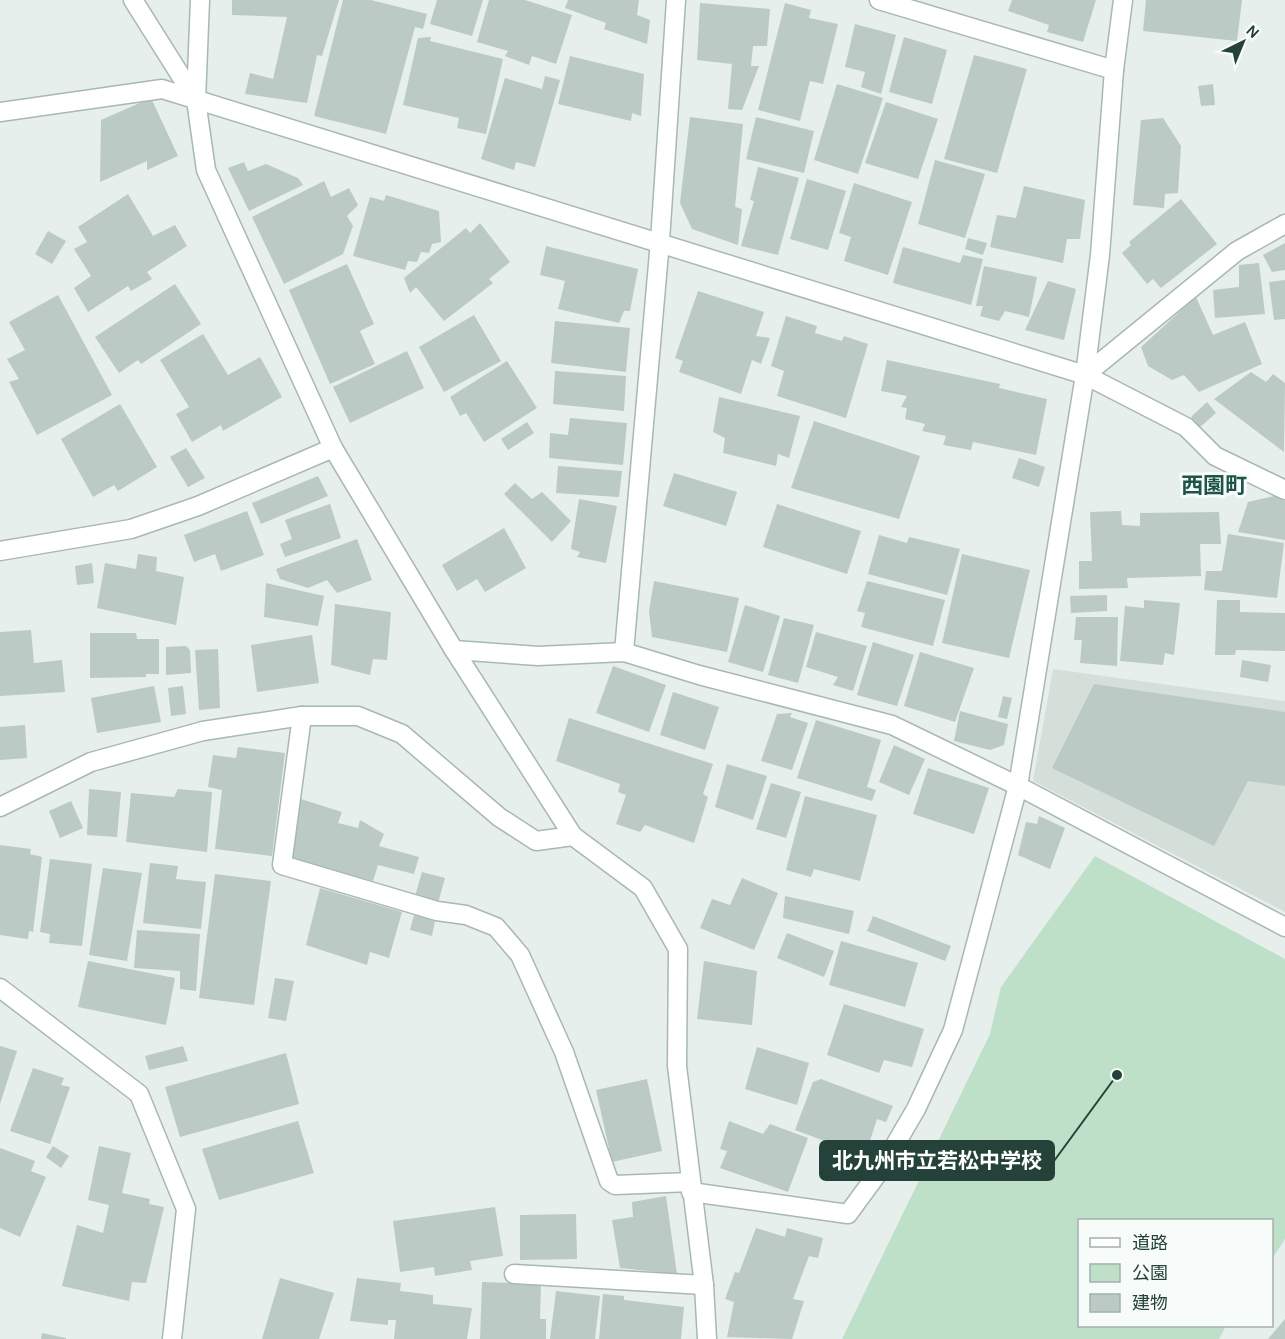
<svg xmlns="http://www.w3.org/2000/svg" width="1285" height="1339" font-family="Karla,'Noto Sans JP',sans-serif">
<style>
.built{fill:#d4dfda}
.green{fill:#bfe0c8}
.building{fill:#bbcac4}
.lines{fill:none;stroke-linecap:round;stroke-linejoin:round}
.minor-casing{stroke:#a8b8b2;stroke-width:21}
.minor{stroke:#fff;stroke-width:18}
.labels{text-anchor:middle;stroke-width:6;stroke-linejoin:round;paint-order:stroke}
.quarter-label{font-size:22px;font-weight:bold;fill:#1f5548;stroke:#f7fbf9}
.leader{fill:none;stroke:#24423a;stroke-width:2}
.callout-dot{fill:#24423a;stroke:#f7fbf9;stroke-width:2}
.callout{fill:#24423a;stroke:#24423a;stroke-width:2}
.callout-label{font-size:21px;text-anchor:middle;font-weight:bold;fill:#fff}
</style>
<rect width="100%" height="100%" fill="#e6efeb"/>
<polygon class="built" points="1053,669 1285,701 1285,912 1033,781"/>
<polygon class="green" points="1095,856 1285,959 1285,1239 1272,1259 1272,1220 1080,1220 1080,1326 1226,1326 1219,1339 842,1339 990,1034 1001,987"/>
<g class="building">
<polygon points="232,0 339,0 322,56 317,55 307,103 245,94 250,73 273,79 287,17 232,15"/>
<polygon points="343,0 371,0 427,14 423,29 415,27 386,134 314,116"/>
<polygon points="437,0 483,0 472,36 430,24"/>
<polygon points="489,0 525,0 572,15 556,64 532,56 529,65 505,56 508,51 477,42"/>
<polygon points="568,0 639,0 637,15 650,20 647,44 604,29 606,23 565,8"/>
<polygon points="1012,0 1096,0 1083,42 1047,32 1049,25 1008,11"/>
<polygon points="1146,0 1242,0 1237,41 1143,31"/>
<polygon points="700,3 770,9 767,46 753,46 751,66 759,66 742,110 728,109 732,64 697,60"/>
<polygon points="785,3 811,10 809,18 838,24 823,84 810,81 800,121 758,110"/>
<polygon points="855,24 896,35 881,94 861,87 865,72 845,67"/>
<polygon points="431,37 430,41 503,59 486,134 457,128 459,118 403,105 418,38"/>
<polygon points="904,37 947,50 932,104 889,92"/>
<polygon points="974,55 1027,69 997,173 944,159"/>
<polygon points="570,56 644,74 641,116 632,113 631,121 558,104"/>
<polygon points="545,76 560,80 535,167 516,162 514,170 481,159 505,78 542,89"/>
<polygon points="837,84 883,98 858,174 814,160"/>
<polygon points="1213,84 1215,105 1201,106 1198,86"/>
<polygon points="151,98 178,156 147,170 147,161 100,182 101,120"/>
<polygon points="886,102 938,119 918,179 865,163"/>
<polygon points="690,117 743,124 735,207 742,209 738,245 692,229 680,203"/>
<polygon points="756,117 814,131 804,173 746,159"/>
<polygon points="1163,118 1181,146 1178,193 1165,194 1164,208 1133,205 1141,120"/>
<polygon points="935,160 985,174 965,238 918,224"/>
<polygon points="244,162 248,171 266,164 298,178 303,185 249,211 228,168"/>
<polygon points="758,167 799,178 778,255 741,246 754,201 750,200"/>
<polygon points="807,179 846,191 828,250 790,239"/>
<polygon points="324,181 331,197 349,188 358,205 347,216 353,226 343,254 284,284 252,217"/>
<polygon points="854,183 912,202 888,275 844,261 851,237 839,233"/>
<polygon points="1024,186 1085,200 1080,239 1067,239 1063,263 990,247 997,215 1016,218"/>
<polygon points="128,194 153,236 175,225 187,246 147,272 152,279 131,291 128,286 88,312 74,288 91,276 74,249 87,242 78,227"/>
<polygon points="386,195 439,211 441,242 432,244 429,253 421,252 417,262 408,261 405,270 353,256 370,197 384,201"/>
<polygon points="1181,199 1217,244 1161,288 1153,279 1147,284 1122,253 1131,245 1129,242"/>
<polygon points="480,223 510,262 489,279 493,283 444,321 416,287 410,293 404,278 466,228 470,233"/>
<polygon points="48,231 66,241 52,264 35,254"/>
<polygon points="968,238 987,243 983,255 965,249"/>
<polygon points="1285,243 1285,270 1272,272 1263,255"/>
<polygon points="546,246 638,269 630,311 624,311 619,323 558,309 565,281 540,275"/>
<polygon points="903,247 960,263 963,255 983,259 971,305 893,283"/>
<polygon points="1259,263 1265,314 1215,318 1213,290 1239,287 1239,265"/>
<polygon points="347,264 374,324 360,331 375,364 330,384 289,290"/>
<polygon points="984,266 1037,277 1029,317 1005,311 999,321 980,316 983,306 976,306"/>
<polygon points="1285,280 1285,319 1274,320 1269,282"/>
<polygon points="1048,281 1076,289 1064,340 1025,330"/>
<polygon points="175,284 201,324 141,364 138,360 119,373 95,337"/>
<polygon points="698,291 764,312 756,336 770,338 761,364 752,360 741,394 679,372 683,361 675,358"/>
<polygon points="58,295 112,395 37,435 9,382 19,379 7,359 25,350 9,322"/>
<polygon points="1196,297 1213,335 1245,322 1262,364 1199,392 1184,375 1172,380 1148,366 1141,347"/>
<polygon points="474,315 501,361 444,392 419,347"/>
<polygon points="786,316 817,326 815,333 842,341 844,336 868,344 846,418 777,396 784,371 771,366"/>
<polygon points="555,321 630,328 626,372 551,363"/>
<polygon points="203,334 228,375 260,357 282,397 223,431 221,425 192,442 176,414 189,407 160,360"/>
<polygon points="407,351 424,388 350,423 333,387"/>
<polygon points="887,360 1000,384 999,388 1047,399 1036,455 973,442 971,450 943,445 946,436 922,431 925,424 905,419 907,408 901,407 907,396 881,391"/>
<polygon points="507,361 537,408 484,442 466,413 460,416 450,397"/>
<polygon points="555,371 626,376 624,411 553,404"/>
<polygon points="1251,372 1266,382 1273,374 1285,383 1284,452 1214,399"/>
<polygon points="719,397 800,416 789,458 778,454 776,466 723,453 725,438 713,432"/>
<polygon points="1207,402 1216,413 1200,427 1191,417"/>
<polygon points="120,404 157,467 118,491 114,485 93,497 61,439"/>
<polygon points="570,418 627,423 623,465 549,458 550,433 568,435"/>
<polygon points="814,421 920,456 899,519 791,488"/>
<polygon points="527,422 534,433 508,450 501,439"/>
<polygon points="186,448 205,478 188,487 170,457"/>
<polygon points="1019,458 1045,467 1039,487 1012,478"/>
<polygon points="558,466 622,471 619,497 556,493"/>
<polygon points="674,473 737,492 726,526 663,506"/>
<polygon points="318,476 328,496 261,524 252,503"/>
<polygon points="515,483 532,499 542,492 571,521 552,542 504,494"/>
<polygon points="1274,496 1285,501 1285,540 1238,532 1248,502"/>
<polygon points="579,499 617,506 606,563 577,557 580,552 571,549"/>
<polygon points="330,504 341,538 285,557 280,544 292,539 285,520"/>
<polygon points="777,504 861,531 847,574 763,547"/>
<polygon points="247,511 264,555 221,571 215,554 194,562 184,535"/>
<polygon points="1121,511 1122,525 1140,526 1140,513 1219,512 1221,544 1200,544 1201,576 1127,578 1128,588 1079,589 1079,561 1092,561 1090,512"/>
<polygon points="504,528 526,568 485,592 477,579 457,591 442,565"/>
<polygon points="1228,534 1284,543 1277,598 1204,590 1206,571 1222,571"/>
<polygon points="879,535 907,543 909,537 960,549 947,595 868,574"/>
<polygon points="357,539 372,580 337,593 327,580 308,588 280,579 276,569"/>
<polygon points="138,554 157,557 156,571 184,577 176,625 97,608 105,563 136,569"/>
<polygon points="962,554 1030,570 1009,658 942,643"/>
<polygon points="92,563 94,583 77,585 75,566"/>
<polygon points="654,581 739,598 727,652 652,637 649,611"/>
<polygon points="867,581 945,600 933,646 861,627 865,613 857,611"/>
<polygon points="266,583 324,596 318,626 264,617"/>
<polygon points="1107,595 1107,611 1071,613 1070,596"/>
<polygon points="1144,600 1180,603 1174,655 1165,653 1163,665 1120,661 1125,606 1144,608"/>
<polygon points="1217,600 1240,600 1240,612 1285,613 1285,651 1236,650 1235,655 1215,655"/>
<polygon points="335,604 391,612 387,660 373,659 370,675 331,665"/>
<polygon points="745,605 780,616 763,672 728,662"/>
<polygon points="1076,617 1118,617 1117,666 1080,663 1082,640 1074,640"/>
<polygon points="784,618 814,625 798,683 768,675"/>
<polygon points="31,630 34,663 62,660 65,692 0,696 0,632"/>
<polygon points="816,632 867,646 853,691 833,685 838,677 806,667"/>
<polygon points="90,633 136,633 137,639 159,639 159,674 146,674 146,677 90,678"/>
<polygon points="312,635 319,683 257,692 251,645"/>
<polygon points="873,642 914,655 897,706 857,695"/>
<polygon points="186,646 190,650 191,673 166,675 166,647"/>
<polygon points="218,649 220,708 199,710 195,650"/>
<polygon points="920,652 974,668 955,722 904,706"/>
<polygon points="1242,660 1271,665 1268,682 1240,677"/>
<polygon points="613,666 666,685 649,732 596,713"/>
<polygon points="1094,684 1285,712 1285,786 1248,781 1214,846 1052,768"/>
<polygon points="154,686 161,722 97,733 91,698"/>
<polygon points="183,686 186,714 171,716 168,688"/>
<polygon points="673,692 719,707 705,750 660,735"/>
<polygon points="1003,696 1012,698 1007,719 998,717"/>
<polygon points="960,711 1008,724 1004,745 990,750 954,741"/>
<polygon points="792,713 790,717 808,723 792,770 761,761 777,714"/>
<polygon points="569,718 713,764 703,794 708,797 694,843 645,825 640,832 616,824 626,795 618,792 620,784 556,761"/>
<polygon points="816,720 881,740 867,787 876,790 872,801 797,778"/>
<polygon points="25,725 27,758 0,760 0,727"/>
<polygon points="894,745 925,759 909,795 879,782"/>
<polygon points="238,747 285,753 272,856 215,849 222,790 208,787 213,755 236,758"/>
<polygon points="727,764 767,776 753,820 715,807"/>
<polygon points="928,768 989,788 974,834 913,814"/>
<polygon points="771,783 801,792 786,838 756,829"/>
<polygon points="89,789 121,792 117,837 87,835"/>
<polygon points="178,789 212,792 207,852 126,842 131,793 174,797"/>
<polygon points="805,796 877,815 860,881 814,869 811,877 786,870"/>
<polygon points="301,799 342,812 338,823 358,828 360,820 384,834 379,846 419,857 414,874 378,865 373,881 291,859"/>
<polygon points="71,801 83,828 60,838 49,811"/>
<polygon points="1039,816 1065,828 1050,869 1018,855 1026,822 1037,824"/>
<polygon points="0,845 31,849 30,854 42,857 33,932 29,931 28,939 0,935"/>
<polygon points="50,859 92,864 82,946 49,943 50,934 40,932"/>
<polygon points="150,863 178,866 176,879 206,882 201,929 143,923"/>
<polygon points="103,868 142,873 127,961 89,955"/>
<polygon points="422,872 445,878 438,903 415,896"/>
<polygon points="215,874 271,881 254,1005 199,998"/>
<polygon points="742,878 778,893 754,950 700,928 712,899 730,905"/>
<polygon points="320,888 402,912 389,958 370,952 367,965 306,945"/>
<polygon points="785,896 854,911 849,934 783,918"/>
<polygon points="414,915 435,921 432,936 410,930"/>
<polygon points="873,916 951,946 945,961 867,931"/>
<polygon points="137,930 200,934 196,991 180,989 180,971 134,968"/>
<polygon points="787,933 834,951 824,977 777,958"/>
<polygon points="841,941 918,963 905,1007 829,985"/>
<polygon points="88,961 175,978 166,1025 78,1007"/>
<polygon points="704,961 757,971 752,1025 697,1019"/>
<polygon points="275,978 294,981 286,1021 268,1018"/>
<polygon points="844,1004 924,1029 912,1067 884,1060 879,1073 827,1055"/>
<polygon points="0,1046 17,1051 0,1104"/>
<polygon points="183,1046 188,1061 149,1070 145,1056"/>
<polygon points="757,1047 809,1063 797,1105 745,1089"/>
<polygon points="286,1053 299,1104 180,1137 165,1087"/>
<polygon points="33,1068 64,1078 61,1085 70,1087 50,1144 10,1131"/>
<polygon points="647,1079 662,1151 612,1162 596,1090"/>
<polygon points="821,1079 893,1106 886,1122 877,1119 865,1156 795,1130 813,1082"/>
<polygon points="298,1121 314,1173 219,1200 202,1149"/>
<polygon points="729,1121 763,1134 770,1124 808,1138 788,1192 720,1168 727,1151 720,1149"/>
<polygon points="53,1146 69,1156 61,1168 46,1157"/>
<polygon points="99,1146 131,1153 122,1193 150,1199 149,1204 164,1207 146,1283 132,1282 129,1301 62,1286 77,1225 103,1233 109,1205 88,1200"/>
<polygon points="0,1148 35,1161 31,1171 46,1177 20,1237 0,1228"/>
<polygon points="666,1196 677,1274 620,1268 612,1220 633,1217 632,1202"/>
<polygon points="495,1207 503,1256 470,1261 472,1270 435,1276 434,1267 400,1272 393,1221"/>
<polygon points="576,1214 577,1259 520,1260 520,1215"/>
<polygon points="756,1228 785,1237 787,1228 823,1238 818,1258 809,1256 793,1299 804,1301 792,1339 727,1337 734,1302 725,1299 735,1272 739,1273"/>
<polygon points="280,1278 334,1293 319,1339 262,1339"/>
<polygon points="357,1278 401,1283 400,1291 433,1295 433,1304 472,1308 467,1339 394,1339 396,1320 388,1320 388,1325 350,1321"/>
<polygon points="482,1282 541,1284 540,1319 546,1319 546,1339 480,1339"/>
<polygon points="556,1291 600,1296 595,1339 550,1339"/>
<polygon points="603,1294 624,1296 624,1300 684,1307 681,1339 599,1339"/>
<polygon points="1285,1319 1285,1339 1268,1339"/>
<polygon points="42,1333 66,1338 66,1339 41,1339"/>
</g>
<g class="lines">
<g class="minor-casing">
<g id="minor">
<polyline points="133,0 196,100"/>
<polyline points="200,0 196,100 206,170 333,448 454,650 573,836 643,888 678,949 677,1066 704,1285 707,1339"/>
<polyline points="879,0 1114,70"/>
<polyline points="0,112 162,89 1085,375 1186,427 1215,456 1285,490"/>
<polyline points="1085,375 1237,251 1285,224"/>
<polyline points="0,551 131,529 198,506 333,448"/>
<polyline points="454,650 538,656 624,652 699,675 892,725 1018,786 1285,927"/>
<polyline points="624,652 660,241 676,0"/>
<polyline points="302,716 282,865 437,911 466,915 496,927 520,955 564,1052 609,1181 615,1185 691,1182"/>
<polyline points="0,807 91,762 203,731 302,716 358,716 402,734 499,817 536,841 573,836"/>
<polyline points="0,988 139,1094 186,1209 172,1339"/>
<polyline points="691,1192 848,1214 881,1169 916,1109 953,1030 1018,786 1085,375 1100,255 1114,70 1123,0"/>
<polyline points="514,1274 704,1285"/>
</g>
</g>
<use href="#minor" class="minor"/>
</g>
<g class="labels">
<g class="quarter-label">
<text x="1214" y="493">西園町</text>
</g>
</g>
<path class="leader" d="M1117 1075L1054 1161"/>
<circle class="callout-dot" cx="1117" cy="1075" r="6"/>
<rect class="callout" x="820" y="1141" width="234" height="39" rx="6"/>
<g class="callout-label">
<text x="937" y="1168">北九州市立若松中学校</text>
</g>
<rect x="1078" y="1219" width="195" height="108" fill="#f7fbf9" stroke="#a3b1ad" stroke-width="1.5"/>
<rect x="1090" y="1238" width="30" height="9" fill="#ffffff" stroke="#a3b1ad" stroke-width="1.5"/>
<text x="1132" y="1249" font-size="18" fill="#24423a">道路</text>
<rect x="1090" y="1264" width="30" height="18" fill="#bfe0c8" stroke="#a3b1ad" stroke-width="1.5"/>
<text x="1132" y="1279" font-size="18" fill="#24423a">公園</text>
<rect x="1090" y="1294" width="30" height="18" fill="#bbcac4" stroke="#a3b1ad" stroke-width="1.5"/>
<text x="1132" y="1309" font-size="18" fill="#24423a">建物</text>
<g transform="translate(1243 42) rotate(43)" stroke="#f7fbf9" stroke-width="4.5" paint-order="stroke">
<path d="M0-4.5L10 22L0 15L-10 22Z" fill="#24423a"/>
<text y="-9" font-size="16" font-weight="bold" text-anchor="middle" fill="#24423a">N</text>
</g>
</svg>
